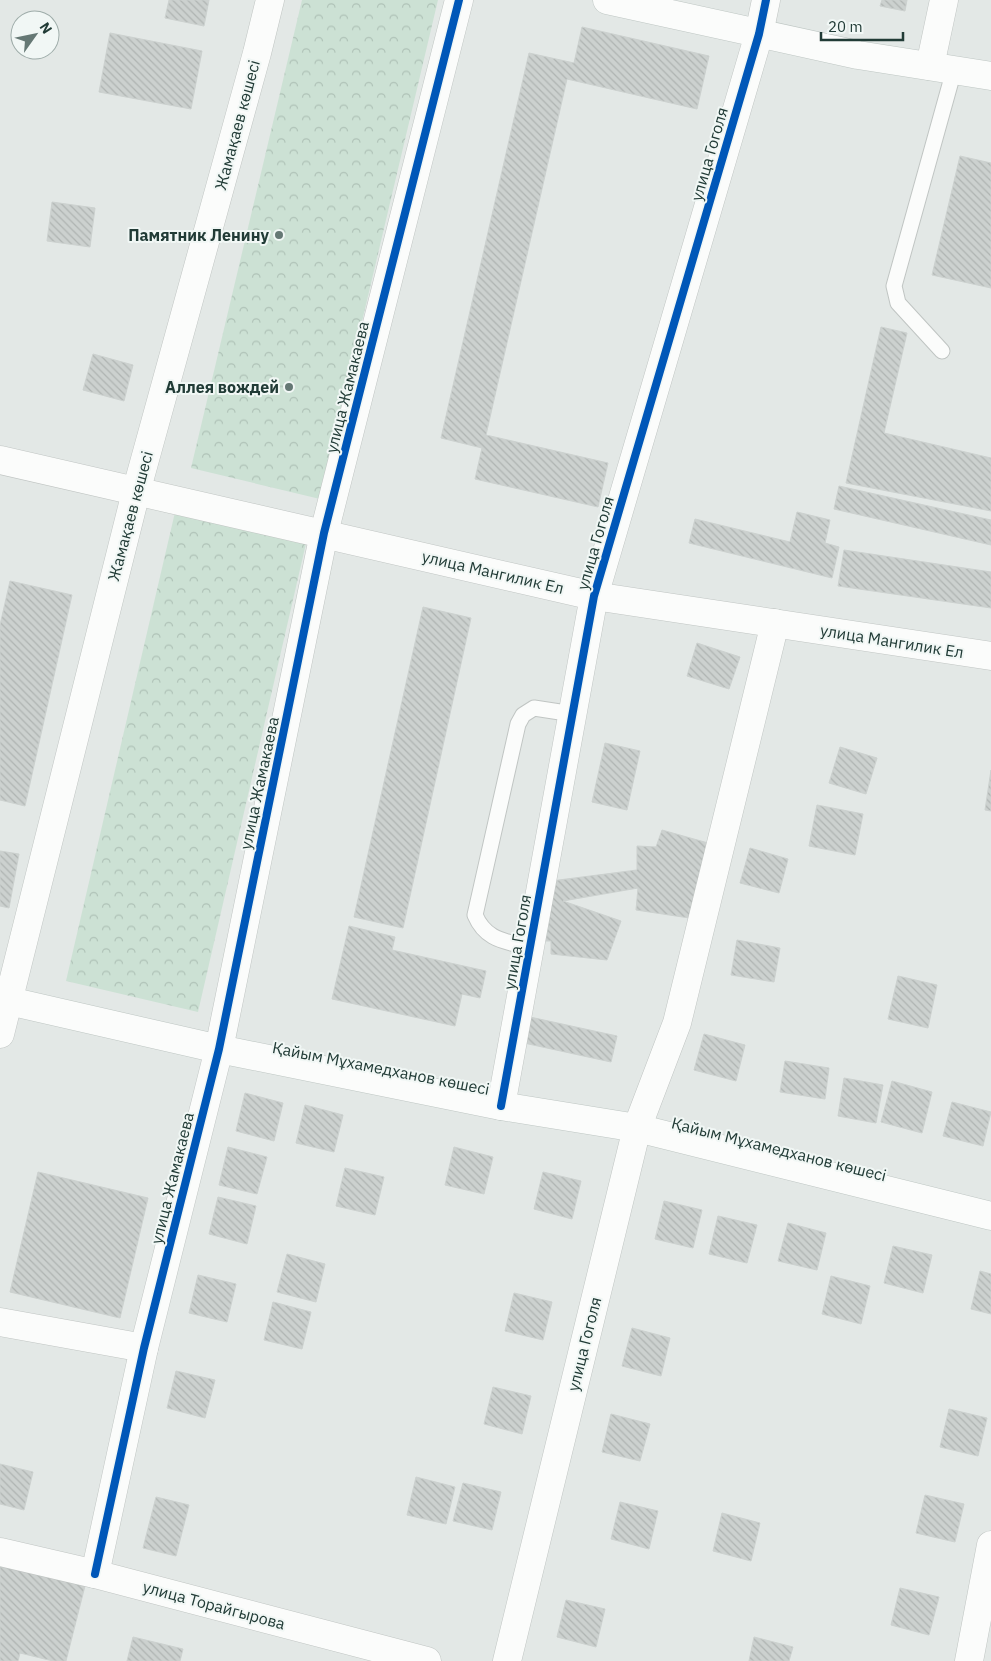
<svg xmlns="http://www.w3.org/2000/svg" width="991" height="1661" font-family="'IBM Plex Sans',sans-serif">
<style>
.park{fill:url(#park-crowns)}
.building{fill:url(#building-back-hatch);stroke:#ccd1cf}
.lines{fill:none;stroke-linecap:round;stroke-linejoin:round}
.lane-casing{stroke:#c0c5c3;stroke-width:17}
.street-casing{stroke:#c0c5c3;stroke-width:29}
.secondary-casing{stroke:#bec6c3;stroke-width:29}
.lane{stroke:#fbfcfb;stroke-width:15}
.street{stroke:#fbfcfb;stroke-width:28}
.secondary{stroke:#fbfcfb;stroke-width:28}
.cycleway-casing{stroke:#f1f7f5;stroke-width:11}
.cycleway{stroke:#0057b8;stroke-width:8}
.poi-dot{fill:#657874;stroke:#f1f7f5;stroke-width:2}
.labels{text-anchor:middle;stroke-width:4;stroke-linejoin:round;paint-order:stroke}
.street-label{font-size:16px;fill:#213b36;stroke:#f1f7f5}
.poi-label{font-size:16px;font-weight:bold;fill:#213b36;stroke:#f1f7f5;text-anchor:end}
</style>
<defs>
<pattern id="park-crowns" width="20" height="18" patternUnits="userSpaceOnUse" patternTransform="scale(1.25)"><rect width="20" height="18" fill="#cce1d4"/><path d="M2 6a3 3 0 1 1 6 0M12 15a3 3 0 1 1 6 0" fill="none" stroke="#afc2b7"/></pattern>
<pattern id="building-back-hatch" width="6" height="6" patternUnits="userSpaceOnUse" patternTransform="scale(1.25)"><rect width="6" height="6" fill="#ccd1cf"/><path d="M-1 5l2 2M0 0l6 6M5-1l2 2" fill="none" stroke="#afb4b2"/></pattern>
</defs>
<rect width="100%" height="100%" fill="#e3e8e6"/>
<g class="park">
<polygon points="302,0 438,0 320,499 191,468"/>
<polygon points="179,495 310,526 198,1012 66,981"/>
</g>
<g class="building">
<polygon points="169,0 209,0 204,26 165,18"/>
<polygon points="882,0 907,0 905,11 880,6"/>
<polygon points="582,27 709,56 697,109 567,79 486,435 608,463 598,507 475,479 482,448 441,438 529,53 574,63"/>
<polygon points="110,33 202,51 191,109 99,92"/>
<polygon points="960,156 991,163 991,288 932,275"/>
<polygon points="52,202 95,208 90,247 47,241"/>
<polygon points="881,327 907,333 884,433 991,458 991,511 846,483"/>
<polygon points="93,354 133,365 124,401 83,390"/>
<polygon points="839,486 991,520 991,545 834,509"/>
<polygon points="797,512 830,520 825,543 839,547 832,578 689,543 695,519 790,542"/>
<polygon points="844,550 991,572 991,608 838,586"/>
<polygon points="10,581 72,595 25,806 0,800 0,625"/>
<polygon points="423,607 471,618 403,928 354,917"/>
<polygon points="697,643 740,657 729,689 687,676"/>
<polygon points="605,743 640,751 627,810 592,802"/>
<polygon points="840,747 877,758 866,794 829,783"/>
<polygon points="991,770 991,811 985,810"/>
<polygon points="817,805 863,814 855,855 809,846"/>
<polygon points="662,830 708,843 696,919 636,910 638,888 563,901 621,921 607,960 551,954 551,941 536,941 551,881 637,870 637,846 656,847"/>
<polygon points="750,848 788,859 779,893 740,883"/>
<polygon points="0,851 19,854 9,908 0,906"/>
<polygon points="349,926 395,937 392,950 486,971 480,998 462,994 455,1026 332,999"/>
<polygon points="737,940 780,948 774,982 731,975"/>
<polygon points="898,976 937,985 928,1028 888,1019"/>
<polygon points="530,1017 617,1036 611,1062 524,1043"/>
<polygon points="704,1034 745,1045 736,1081 694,1070"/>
<polygon points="785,1061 829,1068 825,1099 780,1092"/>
<polygon points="844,1078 883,1085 876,1123 838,1116"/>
<polygon points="892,1081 932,1092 922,1133 881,1122"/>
<polygon points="245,1093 283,1103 274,1141 236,1131"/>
<polygon points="952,1102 991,1112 983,1146 943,1136"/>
<polygon points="305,1105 343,1115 334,1152 296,1143"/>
<polygon points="228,1147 267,1157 257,1194 219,1185"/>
<polygon points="454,1147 493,1157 484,1194 445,1185"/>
<polygon points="345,1168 384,1177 375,1215 336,1206"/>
<polygon points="38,1172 148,1198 120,1318 10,1292"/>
<polygon points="543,1172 581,1181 572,1219 534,1209"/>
<polygon points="218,1197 256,1206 247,1244 209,1234"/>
<polygon points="664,1201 702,1210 693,1248 655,1239"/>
<polygon points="718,1216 757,1225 747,1263 709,1254"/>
<polygon points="788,1223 826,1233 817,1270 778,1261"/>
<polygon points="893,1246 932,1255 923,1293 884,1283"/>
<polygon points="287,1254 325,1264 316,1302 277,1292"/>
<polygon points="980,1271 991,1274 991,1314 971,1309"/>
<polygon points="198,1275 236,1284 227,1322 189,1313"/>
<polygon points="831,1276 870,1286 861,1324 822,1314"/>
<polygon points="514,1293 552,1302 543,1340 505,1331"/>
<polygon points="273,1302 311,1312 302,1349 264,1340"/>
<polygon points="632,1328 670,1338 661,1376 622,1366"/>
<polygon points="176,1371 215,1380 205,1418 167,1408"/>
<polygon points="493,1387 531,1396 522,1434 484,1424"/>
<polygon points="949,1409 987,1418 978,1456 940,1447"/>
<polygon points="611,1414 650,1424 640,1461 602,1452"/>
<polygon points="0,1464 33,1472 24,1510 0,1504"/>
<polygon points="416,1477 455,1487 446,1524 407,1515"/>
<polygon points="463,1483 501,1492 492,1530 453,1521"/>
<polygon points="925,1495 964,1504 955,1542 916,1533"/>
<polygon points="156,1497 189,1505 176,1556 143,1548"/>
<polygon points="620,1502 658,1511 649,1549 611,1539"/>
<polygon points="722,1513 760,1523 751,1561 713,1551"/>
<polygon points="0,1561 86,1582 66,1661 53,1661 20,1653 18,1661 0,1661"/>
<polygon points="900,1588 939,1597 929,1635 891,1625"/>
<polygon points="566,1600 605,1609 596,1647 557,1637"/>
<polygon points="133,1637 183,1649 180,1661 127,1661"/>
<polygon points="754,1637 793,1647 789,1661 749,1661"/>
</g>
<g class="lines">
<g class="lane-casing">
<g id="lane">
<polyline points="942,351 898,303 894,286 954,70"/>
<path d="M 530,948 C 506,941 486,941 475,915 L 518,724 L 523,715 L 534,708 L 573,714"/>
</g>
</g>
<g class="street-casing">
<g id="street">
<polyline points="930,66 944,0"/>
<polyline points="0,460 594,596 991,656"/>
<polyline points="0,1034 136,492 257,53 270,0"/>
<polyline points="501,1106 594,596 759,34 766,0"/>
<polyline points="0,1322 144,1348"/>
<polyline points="0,1552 95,1574 427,1661"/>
<polyline points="95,1574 144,1348 219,1049 324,533 459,0"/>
<polyline points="507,1661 637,1128 677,1023 775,623"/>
<polyline points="969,1661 991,1545"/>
</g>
</g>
<g class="secondary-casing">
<g id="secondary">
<polyline points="607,0 858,55 991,76"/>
<polyline points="0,999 219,1049 501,1106 637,1128 991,1216"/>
</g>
</g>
<use href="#lane" class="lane"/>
<use href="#street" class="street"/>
<use href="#secondary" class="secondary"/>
<g class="cycleway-casing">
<g id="cycleway">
<polyline points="501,1106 594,596 759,34 766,0"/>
<polyline points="95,1574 144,1348 219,1049 324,533 459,0"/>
</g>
</g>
<use href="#cycleway" class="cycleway"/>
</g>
<g class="poi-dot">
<circle cx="279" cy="235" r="5"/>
<circle cx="289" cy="387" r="5"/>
</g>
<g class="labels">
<g class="street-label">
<text transform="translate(237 125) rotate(-75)" y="6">Жамақаев көшесі</text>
<text transform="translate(709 154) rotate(-74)" y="6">улица Гоголя</text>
<text transform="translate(347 387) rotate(-76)" y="6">улица Жамакаева</text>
<text transform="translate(130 516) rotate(-75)" y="6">Жамақаев көшесі</text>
<text transform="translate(595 543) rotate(-74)" y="6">улица Гоголя</text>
<text transform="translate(493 572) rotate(13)" y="6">улица Мангилик Ел</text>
<text transform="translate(892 641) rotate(9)" y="6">улица Мангилик Ел</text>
<text transform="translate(259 783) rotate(-78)" y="6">улица Жамакаева</text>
<text transform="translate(517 942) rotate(-80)" y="6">улица Гоголя</text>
<text transform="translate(381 1068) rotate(11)" y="6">Қайым Мұхамедханов көшесі</text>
<text transform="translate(779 1149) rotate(14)" y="6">Қайым Мұхамедханов көшесі</text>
<text transform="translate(172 1178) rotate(-76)" y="6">улица Жамакаева</text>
<text transform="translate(584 1344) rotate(-76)" y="6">улица Гоголя</text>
<text transform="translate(214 1605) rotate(15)" y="6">улица Торайгырова</text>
</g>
<g class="poi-label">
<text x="269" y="241">Памятник Ленину</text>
<text x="279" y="393">Аллея вождей</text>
</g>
</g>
<g transform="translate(35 35) rotate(57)"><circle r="24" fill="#f1f7f5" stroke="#9eaca9"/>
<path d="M0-4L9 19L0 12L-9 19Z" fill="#657874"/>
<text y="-8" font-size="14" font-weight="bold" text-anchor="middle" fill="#213b36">N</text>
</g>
<path d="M821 32v8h82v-8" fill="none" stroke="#213b36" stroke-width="2.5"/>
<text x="828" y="32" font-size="15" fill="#213b36" stroke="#f1f7f5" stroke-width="4" paint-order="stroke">20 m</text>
</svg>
